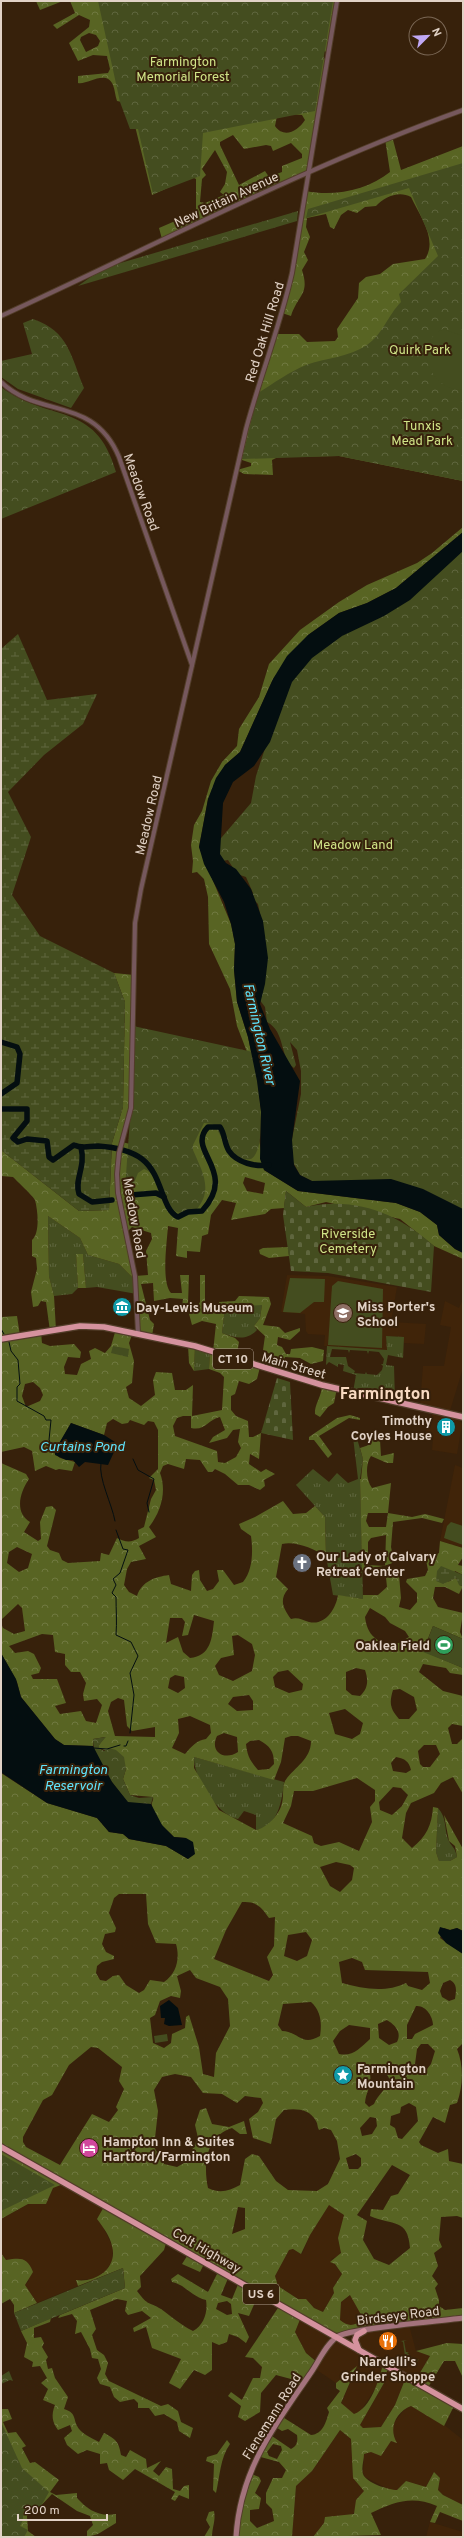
<svg xmlns="http://www.w3.org/2000/svg" width="464" height="2538" font-family="Overpass,sans-serif">
<style>
.built{fill:#402409}
.grass{fill:url(#grass-tufts);fill-rule:evenodd}
.forest{fill:url(#forest-crowns);fill-rule:evenodd}
.wetland{fill:url(#wetland-marsh)}
.cemetery{fill:url(#cemetery-stones)}
.park{fill:url(#park-crowns)}
.pitch{fill:#444d1f}
.water{fill:#040e10}
.lines{fill:none;stroke-linecap:round;stroke-linejoin:round}
.stream{stroke:#040e10;stroke-width:1}
.river{stroke:#040e10;stroke-width:5.5}
.tertiary-casing{stroke:#523d29;stroke-width:6}
.secondary-casing{stroke:#523d29;stroke-width:7}
.trunk-casing{stroke:#523d29;stroke-width:8}
.tertiary{stroke:#76585d;stroke-width:4}
.secondary{stroke:#a3737c;stroke-width:5}
.trunk{stroke:#d5929e;stroke-width:5.5}
.labels{text-anchor:middle;stroke-width:4;stroke-linejoin:round;paint-order:stroke}
.shield{fill:#37210b;stroke:#ae9d8e;stroke-width:1}
.shield-label{font-size:12px;font-weight:bold;fill:#e1d2c6}
.park-label{font-size:13px;fill:#d1e588;stroke:#37210b}
.street-label{font-size:13px;fill:#e1d2c6;stroke:#37210b}
.poi-label{font-size:13px;font-weight:bold;fill:#e1d2c6;stroke:#37210b;text-anchor:start}
.water-label{font-size:14px;font-style:italic;fill:#5fe4fd;stroke:#37210b}
.district-label{font-size:17px;font-weight:bold;fill:#f8dac1;stroke:#37210b}
</style>
<defs>
<pattern id="grass-tufts" width="24" height="20" patternUnits="userSpaceOnUse"><rect width="24" height="20" fill="#444d1f"/><path d="M3 7l-1-3M5 7V3M7 7l1-3M15 17l-1-3M17 17v-4M19 17l1-3" fill="none" stroke="#5f663e"/></pattern>
<pattern id="forest-crowns" width="20" height="18" patternUnits="userSpaceOnUse"><rect width="20" height="18" fill="#586423"/><path d="M2 6a3 3 0 1 1 6 0M12 15a3 3 0 1 1 6 0" fill="none" stroke="#707941"/></pattern>
<pattern id="wetland-marsh" width="20" height="14" patternUnits="userSpaceOnUse"><rect width="20" height="14" fill="#444d1f"/><path d="M1 5h8M5 5V1M11 12h8M15 12V8" fill="none" stroke="#5f663e"/></pattern>
<pattern id="cemetery-stones" width="16" height="16" patternUnits="userSpaceOnUse"><rect width="16" height="16" fill="#444d1f"/><path d="M2 7V4a2 2 0 0 1 4 0v3zM10 15v-3a2 2 0 0 1 4 0v3z" fill="#5f663e"/></pattern>
<pattern id="park-crowns" width="20" height="18" patternUnits="userSpaceOnUse"><rect width="20" height="18" fill="#444d1f"/><path d="M2 6a3 3 0 1 1 6 0M12 15a3 3 0 1 1 6 0" fill="none" stroke="#5f663e"/></pattern>
</defs>
<rect width="100%" height="100%" fill="#37210b"/>
<g class="built">
<polygon points="287,1275 328,1276 397,1287 391,1322 426,1324 424,1344 404,1343 404,1337 386,1336 387,1350 324,1346 325,1335 308,1334 306,1331 305,1314 281,1312"/>
<polygon points="463,1299 463,1368 449,1414 456,1416 462,1424 457,1454 432,1450 433,1439 426,1437 425,1434 434,1410 420,1406 423,1366 444,1366 451,1327 440,1325 445,1301 459,1308"/>
<polygon points="455,1465 463,1468 463,1548 440,1541"/>
<polygon points="66,2183 105,2205 104,2229 113,2247 112,2262 105,2272 95,2279 76,2280 78,2286 37,2303 25,2285 29,2281 13,2259 6,2260 1,2253 1,2219 28,2204 46,2204 53,2188"/>
<polygon points="329,2205 344,2215 338,2238 341,2252 339,2256 331,2259 342,2274 333,2288 334,2293 323,2312 314,2308 308,2301 298,2299 278,2286 275,2276 289,2250 293,2249 302,2254 310,2235"/>
<polygon points="351,2295 364,2320 353,2326 346,2325 340,2320 341,2302"/>
<polygon points="301,2317 356,2345 359,2333 409,2325 416,2351 430,2356 418,2376 412,2381 406,2377 395,2405 381,2427 363,2428 360,2425 384,2383 386,2374 383,2365 377,2386 360,2412 354,2415 341,2404 357,2367 336,2383 314,2368 318,2362 306,2353 295,2332"/>
<polygon points="411,2406 443,2424 463,2440 463,2505 443,2495 438,2490 440,2478 434,2472 426,2487 406,2481 397,2490 390,2490 365,2477 363,2473 364,2454 391,2441 396,2442 392,2435 392,2425 405,2409"/>
<polygon points="340,2430 351,2439 353,2478 365,2492 356,2500 356,2511 350,2516 325,2517 324,2523 313,2537 292,2537 296,2486 312,2471"/>
<polygon points="430,2522 463,2532 463,2537 426,2537"/>
</g>
<g class="grass">
<polygon points="48,1216 80,1238 88,1255 119,1264 136,1281 137,1294 97,1287 86,1288 83,1254 76,1254 78,1288 72,1294 54,1296 49,1276"/>
<path d="M 257,1304 L 262,1305 L 260,1318 L 254,1326 L 257,1330 C 246,1341 236,1338 222,1333 L 225,1307 Z"/>
<path d="M 386,1336 L 404,1337 L 403,1358 L 388,1355 L 386,1365 L 394,1366 L 395,1401 L 353,1392 L 356,1375 L 343,1371 L 344,1365 L 338,1364 L 338,1367 L 329,1362 L 326,1365 L 327,1346 L 387,1350 ZM 332,1349 L 348,1350 L 349,1353 L 350,1350 L 367,1351 L 368,1354 L 369,1351 L 379,1352 L 384,1359 L 383,1364 L 381,1364 L 383,1366 L 382,1370 L 377,1375 L 367,1374 L 366,1372 L 365,1374 L 354,1373 L 355,1371 L 348,1366 L 346,1357 L 330,1357 Z"/>
<polygon points="195,1346 210,1351 209,1369 194,1371"/>
<polygon points="356,1435 363,1459 360,1479 363,1599 333,1595 326,1556 325,1517 296,1485 313,1469 329,1482 337,1473 348,1483 358,1479 353,1437"/>
<path d="M 194,1757 L 284,1782 C 282,1801 278,1827 256,1830 L 256,1815 L 244,1811 L 238,1819 C 217,1815 193,1777 194,1757 Z"/>
<path d="M 438,1808 C 447,1818 444,1828 448,1839 C 451,1847 455,1846 457,1857 L 450,1861 L 439,1861 L 436,1852 Z"/>
<polygon points="407,2340 404,2341 406,2352 409,2352 407,2353 416,2361 419,2359 415,2365 415,2362 406,2357 403,2358 405,2356 403,2342 401,2341"/>
</g>
<g class="forest">
<polygon points="36,1 63,1 40,10"/>
<path d="M 70,1 L 337,1 L 328,52 L 323,51 L 322,58 L 327,59 L 310,172 L 162,239 L 159,228 L 196,212 L 196,179 L 192,177 L 152,195 L 135,126 L 122,102 L 117,101 C 115,95 115,90 113,85 C 106,69 88,85 78,83 L 78,76 L 108,73 L 110,69 L 107,56 L 93,55 L 78,61 L 69,43 L 89,27 L 90,20 L 79,15 L 57,29 L 53,25 L 75,13 ZM 89,33 L 96,35 L 100,41 L 98,46 L 86,52 L 80,40 L 81,37 ZM 280,113 L 302,115 L 305,120 C 298,131 284,139 275,126 L 277,116 ZM 233,135 L 244,149 L 266,145 L 271,146 L 273,151 L 291,143 L 302,154 L 302,158 L 282,166 L 282,172 L 269,177 L 265,171 L 239,185 L 220,145 L 220,142 ZM 215,150 L 227,172 L 225,184 L 220,192 L 224,195 L 205,203 L 200,202 L 202,179 L 206,175 L 202,169 Z"/>
<path d="M 392,136 L 401,170 L 463,146 L 463,481 L 339,456 L 278,457 L 272,460 L 273,475 L 244,474 L 237,470 L 251,466 L 251,463 L 239,459 L 246,429 L 277,334 L 299,334 L 307,342 L 335,341 L 338,337 L 337,329 L 358,298 L 359,283 L 366,277 L 380,274 L 393,264 L 425,259 C 438,240 420,216 411,197 C 399,190 384,197 376,206 L 365,207 L 357,213 L 348,210 L 341,215 L 334,229 L 330,227 L 326,214 L 307,218 L 306,227 L 310,237 L 304,252 L 308,260 L 302,270 C 310,295 298,294 291,316 L 282,313 L 306,191 C 334,197 368,190 390,172 L 385,139 Z"/>
<path d="M 463,527 L 463,532 L 396,588 L 367,603 L 339,613 L 308,635 L 273,679 L 240,752 L 225,765 L 208,799 L 199,847 L 231,924 L 235,944 L 234,970 L 237,1002 L 248,1037 L 257,1081 L 261,1112 L 259,1139 L 264,1170 L 298,1191 L 396,1203 L 420,1212 L 437,1225 L 439,1235 L 455,1249 L 463,1253 L 463,1259 L 434,1246 L 400,1219 L 326,1202 L 306,1207 L 286,1191 L 284,1208 L 271,1209 L 265,1214 L 231,1220 L 236,1203 L 222,1200 L 211,1215 L 208,1234 L 202,1236 L 200,1252 L 187,1251 L 187,1258 L 176,1256 L 178,1228 L 168,1226 C 167,1242 161,1282 171,1293 L 182,1293 L 180,1275 L 189,1275 L 188,1304 L 197,1307 L 200,1302 L 200,1275 L 205,1275 L 205,1305 L 210,1309 L 218,1310 L 219,1302 L 235,1301 L 239,1296 L 269,1297 L 271,1304 L 263,1325 L 279,1327 L 285,1333 L 300,1328 L 300,1331 L 290,1340 L 278,1337 L 277,1345 L 282,1347 L 286,1354 L 290,1354 L 291,1349 L 312,1347 L 324,1350 L 323,1361 L 311,1364 L 300,1358 L 285,1357 L 280,1373 L 273,1371 L 275,1357 L 263,1350 L 265,1336 L 254,1326 L 260,1318 L 262,1305 L 225,1307 L 222,1333 L 235,1338 L 239,1342 L 236,1360 L 260,1367 L 257,1379 L 249,1384 L 239,1381 L 235,1394 L 231,1396 L 231,1410 L 236,1416 L 248,1421 L 249,1437 L 253,1437 L 261,1433 L 259,1459 L 250,1454 L 249,1464 L 261,1472 L 266,1469 L 275,1474 L 264,1480 L 265,1486 L 260,1490 L 249,1485 L 238,1485 L 225,1474 L 215,1469 L 212,1472 L 208,1472 L 200,1460 L 186,1459 L 184,1469 L 168,1464 L 163,1466 L 160,1473 C 167,1491 161,1512 149,1527 L 156,1537 L 139,1546 L 146,1559 L 131,1562 L 127,1569 L 124,1585 L 129,1592 L 137,1596 C 142,1581 155,1577 169,1575 L 171,1584 L 191,1591 L 192,1575 L 195,1571 L 199,1570 L 200,1580 L 207,1591 L 213,1589 L 219,1581 L 217,1570 L 223,1570 L 234,1585 L 243,1582 C 253,1570 253,1551 251,1536 L 241,1529 L 239,1524 L 255,1517 L 283,1501 L 293,1514 L 306,1513 L 315,1506 L 325,1517 L 326,1556 C 313,1549 297,1541 282,1544 L 276,1577 L 288,1589 C 279,1600 283,1608 291,1619 C 298,1617 302,1620 309,1622 C 325,1626 336,1609 338,1595 L 363,1599 L 363,1595 L 378,1595 L 387,1587 L 385,1568 L 399,1575 L 401,1598 L 399,1607 L 410,1610 L 417,1602 L 417,1593 L 406,1582 L 407,1579 L 425,1576 L 428,1570 L 426,1560 L 439,1553 L 440,1541 L 463,1548 L 463,1557 L 458,1565 L 463,1566 L 463,1575 L 455,1571 L 448,1582 L 455,1578 L 459,1581 L 459,1585 L 463,1586 L 459,1594 L 445,1587 L 435,1587 L 433,1598 L 438,1607 L 463,1613 L 460,1632 L 463,1639 L 433,1626 L 423,1651 L 463,1668 L 463,1675 L 450,1673 L 446,1668 L 423,1664 L 419,1672 L 443,1691 L 463,1696 L 463,1726 L 452,1724 L 448,1728 L 452,1744 L 457,1744 L 463,1738 L 463,1794 L 453,1777 L 441,1783 L 434,1793 L 411,1803 L 406,1813 L 402,1838 L 412,1848 C 426,1837 432,1825 433,1807 L 438,1808 L 436,1852 L 439,1861 L 450,1861 L 457,1857 L 455,1846 L 449,1841 L 444,1815 L 463,1849 L 463,1931 L 457,1928 L 450,1930 L 444,1928 L 440,1938 L 463,1954 L 463,2043 L 457,2049 C 464,2066 463,2086 457,2103 L 450,2105 L 445,2123 L 433,2117 L 419,2142 L 421,2145 L 438,2153 L 448,2149 L 449,2161 L 463,2164 L 463,2218 L 457,2216 L 441,2217 L 439,2240 L 442,2247 L 434,2253 L 438,2266 L 432,2276 L 438,2284 L 435,2288 L 439,2300 L 439,2306 L 445,2310 L 463,2308 L 463,2318 L 338,2336 L 301,2317 L 295,2332 L 306,2353 L 318,2363 L 300,2389 L 291,2379 L 276,2375 L 261,2393 L 260,2412 L 245,2421 L 238,2417 L 241,2406 L 228,2396 L 231,2392 L 242,2400 L 253,2378 L 260,2378 L 262,2367 L 253,2358 L 245,2357 L 280,2305 L 259,2293 L 249,2316 L 238,2313 L 249,2337 L 246,2343 L 238,2337 L 229,2334 L 227,2342 L 219,2345 L 212,2342 L 212,2370 L 205,2375 L 194,2370 L 180,2389 L 169,2383 L 181,2359 L 152,2348 L 146,2327 L 134,2332 L 133,2328 L 151,2318 L 142,2311 L 128,2315 L 125,2311 L 127,2301 L 117,2299 L 90,2310 L 96,2329 L 92,2335 L 97,2350 L 104,2355 L 108,2363 L 105,2374 L 109,2381 L 161,2406 L 168,2404 L 178,2411 L 181,2422 L 193,2428 L 190,2438 L 179,2431 L 177,2422 L 164,2414 L 155,2416 L 149,2408 L 138,2408 L 138,2403 L 134,2399 L 120,2402 L 114,2397 L 110,2387 L 100,2384 L 97,2378 L 101,2369 L 98,2359 L 92,2358 L 90,2349 L 81,2332 L 75,2334 L 77,2321 L 72,2314 L 58,2318 L 60,2315 L 125,2288 L 123,2268 L 78,2286 L 76,2280 C 96,2283 118,2268 112,2246 C 110,2236 103,2227 97,2219 L 105,2205 L 66,2183 L 53,2188 L 46,2204 L 28,2204 L 1,2219 L 1,1773 L 47,1803 L 97,1818 L 109,1832 L 123,1834 L 129,1839 L 166,1846 L 188,1859 L 186,1838 L 174,1837 C 165,1828 153,1819 152,1806 C 151,1802 154,1801 153,1797 L 130,1795 L 123,1779 L 126,1769 L 120,1755 L 99,1748 L 99,1745 L 105,1737 L 93,1739 L 93,1746 L 64,1745 L 55,1739 L 21,1697 L 17,1682 L 1,1653 L 1,1623 L 3,1628 L 14,1634 L 25,1631 L 22,1608 L 18,1604 L 1,1620 L 1,1463 L 26,1474 L 29,1479 C 20,1492 14,1512 30,1522 L 24,1532 L 38,1541 L 41,1539 L 40,1522 L 46,1507 L 52,1506 L 56,1510 L 47,1546 L 50,1550 L 59,1553 L 62,1560 L 68,1563 L 100,1561 L 101,1553 L 109,1555 L 117,1538 C 125,1542 131,1543 139,1538 L 138,1530 L 144,1527 L 151,1499 L 156,1490 L 154,1480 L 149,1478 L 158,1469 L 158,1430 L 154,1422 L 148,1421 L 144,1425 L 130,1420 L 128,1423 L 122,1424 L 113,1419 L 107,1423 L 104,1435 L 71,1423 L 54,1453 L 60,1458 L 75,1462 L 72,1471 L 59,1469 L 56,1470 L 46,1466 L 35,1471 L 32,1451 L 24,1447 L 1,1452 L 1,1315 L 2,1317 L 17,1316 L 20,1336 L 41,1333 L 42,1343 L 50,1346 L 74,1344 L 81,1352 L 80,1358 L 68,1357 L 64,1367 L 65,1374 L 77,1375 L 81,1364 L 91,1359 L 89,1351 L 95,1348 L 105,1353 L 111,1346 L 116,1329 L 132,1335 L 129,1343 L 134,1361 L 132,1383 L 126,1387 L 129,1398 L 141,1406 L 155,1395 L 153,1380 L 156,1372 L 172,1373 L 175,1390 L 186,1390 L 193,1385 L 192,1416 L 222,1410 L 224,1377 L 220,1373 L 209,1369 L 210,1351 L 213,1352 L 216,1324 L 202,1321 L 192,1325 L 188,1310 L 182,1307 L 183,1299 L 170,1298 L 154,1301 L 153,1283 L 141,1284 L 150,1320 L 154,1324 L 152,1336 L 138,1333 L 136,1281 L 119,1264 L 88,1255 L 80,1238 L 48,1216 L 49,1276 L 54,1296 L 56,1330 L 50,1331 L 46,1302 L 41,1301 L 38,1306 L 33,1307 L 31,1292 L 37,1269 L 36,1258 L 32,1256 L 32,1240 C 40,1233 38,1211 35,1200 C 33,1196 18,1182 13,1177 L 1,1176 L 1,1150 L 79,1211 L 109,1210 L 112,1143 L 123,1107 L 125,1002 L 114,973 L 134,975 L 133,1025 L 140,1029 L 249,1057 L 237,1026 L 230,989 L 209,944 L 208,897 L 204,879 L 197,872 L 192,873 L 193,861 L 191,845 L 194,825 L 202,811 L 211,781 L 222,762 L 237,746 L 239,729 L 259,697 L 269,664 L 300,630 L 339,602 L 367,585 L 417,563 L 432,553 ZM 129,1121 L 133,1125 L 130,1144 L 122,1142 ZM 245,1177 L 265,1183 L 263,1194 L 247,1191 L 243,1183 ZM 132,1227 L 151,1233 L 152,1239 L 146,1251 L 148,1275 L 135,1276 L 126,1233 ZM 33,1382 L 40,1388 L 43,1395 L 40,1401 L 26,1407 L 22,1396 L 25,1384 ZM 183,1416 L 191,1416 L 191,1428 C 206,1431 207,1420 220,1417 L 225,1430 L 213,1437 L 209,1443 L 227,1438 L 233,1430 L 240,1429 L 238,1442 L 241,1448 L 236,1457 L 225,1463 L 218,1462 L 217,1451 L 175,1436 L 173,1426 L 177,1418 ZM 17,1547 L 32,1554 L 28,1568 L 19,1572 L 7,1563 L 9,1552 ZM 370,1608 L 385,1617 L 390,1623 L 405,1631 L 409,1637 L 399,1643 L 385,1645 C 372,1637 367,1632 365,1617 ZM 194,1615 L 214,1621 C 212,1638 211,1656 190,1658 L 183,1652 L 178,1637 L 166,1643 L 170,1618 L 182,1618 L 185,1622 L 182,1636 L 188,1635 ZM 42,1634 L 53,1635 L 55,1652 L 65,1654 L 65,1665 L 71,1672 L 80,1672 L 86,1683 L 83,1694 L 84,1701 L 97,1699 L 102,1705 L 96,1723 L 86,1721 L 81,1711 L 60,1714 L 55,1706 L 66,1703 L 57,1679 L 33,1679 L 31,1675 L 39,1673 L 41,1668 L 34,1654 L 28,1651 L 15,1653 L 9,1646 ZM 238,1635 L 252,1644 L 255,1655 L 252,1671 L 233,1681 L 219,1675 L 215,1666 L 221,1658 L 234,1655 L 232,1636 ZM 356,1668 L 365,1670 C 368,1679 369,1688 360,1696 L 352,1695 L 346,1690 L 346,1672 ZM 288,1670 L 303,1684 L 302,1690 L 289,1693 L 275,1687 L 273,1677 L 278,1672 ZM 175,1675 L 184,1677 L 185,1688 L 178,1693 L 168,1688 L 170,1678 ZM 400,1689 L 414,1697 L 417,1710 L 409,1719 L 399,1719 C 390,1709 389,1703 393,1690 ZM 249,1695 L 253,1701 L 253,1710 L 237,1711 L 228,1704 L 233,1697 ZM 118,1698 L 124,1700 L 127,1726 L 132,1731 L 155,1727 L 155,1737 L 115,1736 L 108,1711 L 111,1702 ZM 345,1709 L 363,1723 L 360,1734 L 352,1739 L 335,1734 L 329,1713 ZM 190,1716 L 210,1725 L 211,1733 L 206,1739 C 197,1740 191,1747 185,1754 L 172,1748 L 179,1733 L 178,1719 ZM 224,1733 L 237,1737 L 238,1752 C 225,1761 209,1752 217,1736 ZM 291,1736 L 298,1736 L 311,1741 C 311,1760 294,1767 285,1781 C 282,1787 284,1796 282,1803 C 280,1814 267,1828 256,1830 L 219,1810 L 194,1768 L 194,1757 L 274,1780 L 281,1762 L 285,1738 ZM 259,1740 C 270,1746 274,1751 274,1764 L 269,1769 L 258,1770 C 250,1761 247,1755 246,1744 L 250,1741 ZM 424,1745 L 436,1745 L 440,1754 L 430,1767 L 423,1767 L 420,1764 L 418,1751 ZM 396,1757 C 405,1759 409,1761 411,1770 L 406,1773 L 393,1771 L 391,1763 ZM 357,1778 L 375,1790 L 375,1801 L 370,1807 L 372,1822 L 359,1851 L 339,1842 L 321,1846 L 314,1843 L 312,1836 L 283,1823 L 291,1806 L 294,1791 L 313,1791 ZM 393,1787 L 401,1788 L 408,1795 L 402,1806 L 392,1815 L 380,1810 L 379,1802 ZM 336,1862 L 350,1865 L 354,1868 L 352,1880 L 340,1892 L 330,1886 L 320,1867 ZM 119,1894 L 146,1894 L 148,1924 L 156,1943 L 176,1944 C 180,1958 177,1973 164,1982 L 150,1980 L 144,1990 L 139,1993 L 126,1985 L 119,1975 L 113,1976 L 106,1981 L 100,1980 L 96,1973 L 97,1966 L 102,1962 L 114,1959 L 114,1956 L 106,1952 L 102,1944 L 105,1934 L 115,1932 L 116,1928 L 109,1913 L 114,1898 ZM 242,1902 C 255,1901 261,1906 269,1918 L 275,1917 L 274,1946 L 267,1957 L 273,1975 L 269,1981 L 214,1959 L 226,1930 ZM 306,1932 L 312,1940 L 307,1956 L 297,1961 L 284,1956 L 288,1935 ZM 352,1958 L 362,1962 L 365,1970 L 428,1972 L 430,1983 L 422,1990 L 408,1986 L 406,1983 C 386,1993 363,1989 342,1983 L 339,1962 ZM 190,1970 L 196,1978 L 220,1987 L 228,1999 L 230,2026 L 216,2053 L 214,2077 L 203,2074 L 199,2047 L 189,2015 L 186,2017 L 185,2028 L 172,2034 L 171,2043 L 164,2048 L 153,2043 L 150,2018 L 155,2015 L 160,2001 L 171,1996 L 180,1998 L 181,1991 L 177,1976 ZM 450,1980 C 458,1984 456,1992 455,1999 L 449,2001 L 442,1997 L 440,1991 L 443,1983 ZM 311,2002 C 321,2011 322,2023 320,2036 C 301,2047 300,2032 282,2031 L 278,2025 L 283,2004 ZM 416,2006 C 426,2005 433,2017 433,2025 L 415,2034 L 412,2039 L 407,2039 L 407,2025 ZM 387,2020 C 395,2025 402,2032 397,2042 L 389,2045 L 379,2038 L 378,2024 ZM 349,2025 L 370,2028 L 370,2039 C 360,2048 353,2057 339,2054 L 333,2041 L 340,2031 ZM 421,2044 L 428,2044 L 435,2051 L 431,2064 L 427,2069 L 415,2064 L 417,2049 ZM 91,2047 L 98,2048 L 122,2067 L 119,2081 L 124,2089 L 116,2107 L 118,2110 L 109,2122 L 92,2114 L 60,2165 L 26,2147 L 23,2142 L 23,2137 L 43,2100 L 52,2095 L 69,2065 ZM 374,2066 L 383,2067 L 390,2080 C 386,2090 378,2094 374,2104 L 369,2107 L 365,2103 C 366,2090 372,2088 370,2073 ZM 175,2074 L 191,2077 L 203,2093 L 222,2094 L 237,2103 L 245,2096 L 261,2098 L 263,2103 L 258,2112 L 249,2119 L 253,2138 L 271,2144 L 276,2119 L 284,2110 C 296,2108 310,2109 316,2121 C 318,2124 317,2127 319,2130 L 324,2128 L 331,2130 L 337,2141 L 340,2159 L 328,2184 L 317,2191 L 288,2190 L 276,2181 L 259,2156 L 252,2154 L 245,2159 L 240,2185 C 229,2191 220,2194 208,2188 C 203,2164 206,2136 232,2128 L 240,2134 L 247,2134 L 244,2121 L 229,2127 L 212,2124 L 206,2108 L 200,2110 L 195,2125 L 198,2138 L 186,2162 L 177,2167 L 164,2164 L 154,2147 L 158,2111 L 154,2090 L 162,2077 ZM 409,2103 L 416,2107 L 418,2121 L 402,2139 L 398,2138 L 395,2128 L 390,2125 L 391,2116 L 400,2113 L 401,2107 ZM 370,2117 L 376,2118 L 377,2126 L 372,2134 L 362,2136 L 360,2128 ZM 356,2154 L 361,2158 L 361,2166 L 358,2169 L 349,2169 L 346,2158 ZM 392,2165 L 410,2175 L 398,2194 L 391,2196 L 383,2210 L 371,2209 L 370,2216 C 393,2226 408,2218 410,2248 L 389,2265 L 374,2259 L 363,2240 L 367,2221 L 357,2215 ZM 329,2205 L 344,2215 L 338,2238 L 341,2253 L 330,2262 L 335,2264 L 342,2274 L 333,2288 L 334,2293 L 323,2312 L 314,2308 L 306,2299 L 298,2299 L 278,2286 L 275,2276 L 289,2250 L 293,2249 L 301,2254 L 310,2235 ZM 238,2207 L 245,2208 L 245,2229 L 232,2234 ZM 167,2240 L 189,2253 L 182,2264 L 200,2272 L 205,2262 L 219,2270 L 208,2292 L 178,2274 L 171,2279 L 172,2282 C 186,2285 192,2297 206,2300 C 208,2312 204,2325 193,2331 C 181,2325 172,2317 161,2309 C 148,2301 149,2307 137,2291 L 141,2287 L 140,2276 L 164,2250 ZM 229,2276 L 239,2282 L 232,2299 L 221,2295 ZM 350,2295 L 364,2320 C 353,2326 349,2327 340,2320 L 341,2302 ZM 227,2301 L 231,2304 L 232,2314 L 227,2315 L 216,2309 L 218,2303 Z"/>
<polygon points="288,1247 289,1256 269,1258 260,1254 259,1250 263,1248"/>
<polygon points="76,1254 83,1254 86,1288 78,1288"/>
<polygon points="188,1345 195,1346 194,1371 189,1363"/>
<path d="M 322,1385 L 337,1388 L 334,1403 L 328,1407 L 320,1417 L 315,1414 C 314,1405 322,1396 322,1385 Z"/>
<polygon points="350,1415 360,1418 360,1420 349,1418 319,1436 332,1454 328,1458 314,1440 309,1440 309,1437 337,1418"/>
<path d="M 375,1435 L 380,1440 L 381,1456 L 394,1453 L 393,1463 L 387,1463 L 371,1456 C 365,1465 366,1480 372,1488 L 391,1483 L 388,1513 L 412,1517 L 425,1514 L 444,1519 L 442,1523 L 422,1518 L 393,1522 L 391,1547 L 393,1556 L 402,1554 C 393,1569 377,1565 362,1570 L 360,1479 L 361,1479 L 363,1459 L 360,1448 L 369,1445 ZM 368,1513 L 388,1513 L 386,1527 L 369,1527 L 366,1521 ZM 386,1535 L 385,1566 L 368,1565 L 368,1542 L 371,1538 Z"/>
<path d="M 1,2253 L 6,2260 C 21,2258 27,2257 33,2272 L 25,2285 L 37,2303 L 14,2313 L 14,2305 L 10,2299 L 1,2304 Z"/>
<path d="M 51,2318 L 50,2322 L 34,2328 L 34,2338 L 41,2337 L 44,2343 L 42,2347 L 48,2357 L 46,2360 L 48,2369 L 52,2368 L 55,2378 L 68,2397 L 64,2409 C 76,2413 73,2417 77,2426 C 81,2434 92,2438 99,2442 L 104,2433 C 116,2439 119,2442 121,2455 L 126,2457 L 130,2450 L 146,2459 L 147,2468 L 161,2461 L 153,2471 L 159,2476 L 166,2467 L 172,2469 L 173,2489 L 180,2491 L 184,2486 L 189,2485 L 189,2499 L 179,2495 L 175,2501 L 171,2499 L 175,2492 L 135,2469 L 123,2480 L 109,2470 L 107,2463 L 100,2464 L 100,2454 L 87,2450 L 78,2454 L 67,2445 L 64,2438 L 72,2431 L 70,2425 L 58,2430 C 52,2422 51,2415 55,2405 L 43,2400 L 48,2389 L 41,2383 L 47,2378 L 40,2366 L 32,2367 L 33,2362 L 24,2357 L 27,2343 L 21,2331 Z"/>
<path d="M 447,2343 L 463,2344 L 463,2378 L 455,2361 L 444,2361 L 427,2389 L 463,2409 L 463,2413 L 453,2408 L 444,2426 L 411,2406 C 396,2412 388,2428 397,2443 L 391,2441 L 381,2456 L 371,2452 L 364,2454 C 364,2460 361,2468 363,2474 C 366,2483 389,2490 397,2490 L 406,2481 L 426,2487 L 434,2472 L 440,2478 L 438,2490 L 443,2495 L 463,2505 L 463,2521 L 440,2512 L 435,2523 L 430,2522 L 437,2506 C 412,2495 394,2502 371,2513 L 381,2535 L 313,2537 L 324,2523 L 325,2517 L 354,2514 L 356,2500 L 364,2491 L 353,2478 L 351,2439 L 340,2430 L 312,2471 L 296,2486 L 292,2537 L 236,2537 L 249,2473 L 259,2477 L 261,2481 L 255,2493 L 261,2498 L 259,2509 L 250,2510 L 250,2521 L 257,2528 L 274,2521 L 272,2509 L 266,2503 L 266,2493 L 273,2478 L 282,2478 L 286,2470 L 279,2462 L 257,2456 L 269,2434 L 291,2449 C 297,2446 298,2441 297,2435 L 288,2429 L 282,2431 L 274,2426 L 281,2416 L 311,2435 C 323,2434 326,2422 329,2412 L 327,2408 L 340,2391 L 336,2388 L 336,2383 L 357,2366 L 341,2403 L 354,2414 C 371,2408 379,2380 383,2364 L 388,2367 L 384,2383 L 360,2425 L 363,2428 L 381,2427 L 395,2405 L 406,2377 L 412,2381 L 418,2376 L 430,2356 L 416,2351 ZM 273,2444 L 281,2446 L 282,2450 L 277,2459 L 269,2456 L 267,2452 Z"/>
<path d="M 1,2409 L 8,2409 L 12,2419 L 3,2422 L 8,2433 L 16,2432 L 26,2446 L 22,2448 L 30,2463 L 35,2462 L 59,2480 L 50,2492 L 56,2495 L 77,2493 L 77,2498 C 88,2510 99,2517 116,2514 L 116,2523 L 98,2534 L 87,2537 L 87,2531 L 93,2525 L 90,2516 L 77,2511 L 52,2494 L 36,2511 L 32,2510 L 27,2516 L 28,2531 L 36,2537 L 1,2537 Z"/>
<path d="M 227,2440 L 230,2444 C 220,2458 220,2476 216,2493 L 213,2490 L 214,2464 L 206,2461 L 207,2457 L 217,2454 Z"/>
<path d="M 214,2511 C 216,2521 212,2527 212,2537 L 204,2537 L 210,2527 L 206,2520 L 209,2512 Z"/>
</g>
<g class="wetland">
<polygon points="18,634 47,700 97,694 83,724 44,755 8,792 31,837 12,895 40,936 114,973 125,1002 123,1107 112,1143 109,1210 79,1211 1,1150 1,649"/>
<polygon points="441,1566 463,1575 463,1586 459,1585 456,1578 443,1584 436,1581 437,1571"/>
</g>
<g class="cemetery">
<path d="M 286,1191 L 306,1207 C 355,1196 398,1213 434,1246 L 431,1292 L 328,1273 L 291,1271 L 283,1215 Z"/>
<polygon points="277,1378 290,1382 293,1440 261,1433"/>
</g>
<g class="park">
<polygon points="98,1 333,1 315,111 203,133 200,176 153,194 138,129 130,129 120,102"/>
<path d="M 463,163 L 463,481 L 339,456 L 242,459 L 258,393 C 274,383 289,372 306,365 C 326,358 349,357 367,345 C 383,334 388,315 401,302 L 399,294 L 438,256 L 409,188 L 306,218 L 308,209 Z"/>
<polygon points="298,211 297,221 78,286 92,276 117,264"/>
<path d="M 33,319 C 69,331 71,357 84,388 L 71,408 L 18,389 L 1,377 L 1,361 L 32,354 L 23,323 Z"/>
<path d="M 1,387 C 48,423 96,400 116,472 L 1,519 Z"/>
<path d="M 463,549 L 463,1210 L 356,1184 L 312,1181 L 300,1175 L 293,1162 L 291,1144 L 301,1094 L 301,1071 L 297,1050 L 290,1042 L 296,1065 L 294,1068 C 279,1057 286,1032 267,1022 L 265,1007 L 259,999 L 263,928 L 258,904 L 250,896 L 253,893 L 246,877 L 237,874 L 228,860 L 222,861 L 216,844 L 251,803 L 256,776 L 284,690 L 304,661 Z"/>
<path d="M 133,1026 L 253,1052 C 256,1072 270,1147 251,1159 C 228,1162 224,1137 213,1124 L 204,1123 L 193,1145 L 193,1150 C 202,1171 214,1190 196,1210 C 191,1211 185,1213 181,1213 C 165,1213 162,1175 144,1169 L 138,1173 L 134,1183 L 125,1189 L 132,1090 Z"/>
<path d="M 106,1737 L 99,1745 L 99,1748 L 104,1751 L 109,1748 L 116,1750 L 124,1757 L 126,1769 L 123,1779 L 130,1795 L 139,1798 L 153,1797 L 151,1804 L 128,1803 C 115,1785 93,1762 93,1739 Z"/>
<polygon points="1,2154 55,2185 1,2211"/>
<polygon points="123,2268 125,2288 21,2331 14,2313"/>
<polygon points="9,2371 13,2381 10,2380 1,2384 1,2376"/>
<polygon points="1,2422 22,2468 49,2492 36,2515 30,2509 23,2512 23,2520 20,2526 28,2530 24,2537 1,2537"/>
</g>
<g class="pitch">
<path d="M 443,329 L 463,336 L 462,390 C 430,390 411,344 443,329 Z"/>
<rect x="438" y="434" width="19" height="15"/>
<polygon points="290,1278 325,1279 324,1302 314,1302 300,1313 283,1312"/>
<polygon points="338,1281 383,1289 382,1348 328,1345 332,1286"/>
<polygon points="113,1346 129,1349 128,1357 111,1353"/>
<polygon points="451,1522 463,1526 463,1545 444,1538 447,1526"/>
<polygon points="433,1626 463,1639 463,1668 423,1652"/>
<polygon points="167,2034 168,2041 155,2043 154,2036"/>
</g>
<g class="water">
<polygon points="463,532 463,551 410,600 384,616 342,636 312,658 292,682 270,742 254,766 233,782 223,803 220,854 226,863 236,869 251,889 263,921 268,958 265,984 260,1004 270,1029 300,1081 292,1140 294,1165 300,1175 312,1181 391,1179 423,1189 463,1209 463,1253 455,1249 439,1235 437,1225 420,1212 396,1203 298,1191 264,1170 260,1159 261,1112 257,1081 248,1037 237,1002 234,970 235,944 231,924 224,902 204,864 199,847 208,799 216,778 225,765 240,752 273,679 287,656 308,635 339,613 367,603 396,588"/>
<polygon points="71,1423 104,1435 115,1442 117,1451 114,1452 108,1465 85,1462 79,1467 73,1460 66,1460 55,1455 55,1450"/>
<polygon points="1,1653 16,1679 21,1697 55,1739 64,1745 93,1746 112,1782 128,1802 151,1804 162,1825 174,1837 186,1838 193,1842 195,1854 188,1859 166,1846 129,1839 123,1834 109,1832 97,1818 47,1803 2,1773"/>
<polygon points="440,1927 450,1930 457,1928 463,1931 463,1954 446,1943 438,1933"/>
<polygon points="169,2000 178,2008 182,2025 169,2026 164,2024 165,2018 161,2018 160,2006"/>
</g>
<g class="lines">
<g class="stream">
<polyline points="1,1329 4,1334"/>
<polyline points="9,1342 11,1351 18,1360 20,1384 17,1387 17,1401 44,1416 46,1420 51,1420 49,1440 54,1451"/>
<polyline points="133,1459 138,1470 154,1479 147,1503 149,1512"/>
<path d="M 101,1463 C 98,1478 112,1504 115,1521"/>
<path d="M 116,1530 L 123,1549 L 128,1550 L 120,1573 L 113,1579 L 116,1585 L 112,1593 L 116,1597 C 116,1610 117,1622 116,1635 L 131,1642 L 138,1656 L 130,1673 L 134,1695 L 130,1733"/>
<polyline points="124,1746 126,1746 128,1741"/>
<polyline points="94,1748 107,1749 120,1745"/>
</g>
<g class="river">
<polyline points="1,1042 17,1047 20,1054 17,1083 1,1094"/>
<path d="M 1,1109 L 27,1109 L 27,1121 L 13,1138 L 18,1142 L 27,1139 L 47,1141 L 49,1157 L 53,1160 L 74,1145 C 82,1149 89,1146 98,1146 C 113,1147 130,1150 142,1159 C 163,1175 161,1209 178,1217 L 188,1212 L 202,1211 C 239,1170 185,1151 208,1127 L 220,1127 C 225,1134 224,1143 229,1151 C 237,1163 256,1167 269,1165"/>
<path d="M 81,1147 C 86,1168 74,1179 79,1194 L 92,1202 L 112,1200"/>
<polyline points="131,1195 156,1193 164,1197"/>
</g>
<g class="tertiary-casing">
<g id="tertiary">
<path d="M 1,316 C 154,246 304,167 463,110"/>
<path d="M 1,382 C 39,419 93,395 119,457 L 192,665"/>
<path d="M 138,1333 L 135,1276 L 118,1193 L 117,1174 L 119,1153 L 131,1108 L 135,923 L 141,889 L 246,429 C 260,377 280,326 292,273 L 337,1"/>
</g>
</g>
<g class="secondary-casing">
<path id="secondary" d="M 236,2537 C 240,2470 274,2427 310,2374 C 318,2363 326,2344 337,2337 C 349,2328 442,2321 463,2318"/>
</g>
<g class="trunk-casing">
<g id="trunk">
<polyline points="1,1339 80,1326 104,1327 195,1346 322,1385 463,1417"/>
<polyline points="1,2147 463,2409"/>
<polyline points="359,2350 355,2340 357,2335 364,2331"/>
</g>
</g>
<use href="#tertiary" class="tertiary"/>
<use href="#secondary" class="secondary"/>
<use href="#trunk" class="trunk"/>
</g>
<defs>
<g id="museum-disc" transform="scale(1)"><circle r="9.5" fill="#0f9aa8" stroke="#37210b"/><path d="M0-6L6-3V-2H-6V-3ZM-5-1h2V3h-2ZM-1-1h2V3h-2ZM3-1h2V3H3ZM-6 4H6V6H-6Z" fill="#fff"/></g>
<g id="school-disc" transform="scale(1)"><circle r="9.5" fill="#8d6e63" stroke="#37210b"/><path d="M0-5L7-2L0 1L-7-2ZM-4 1L0 2.5L4 1V4Q0 6-4 4Z" fill="#fff"/></g>
<g id="building-disc" transform="scale(1)"><circle r="9.5" fill="#0f9aa8" stroke="#37210b"/><path d="M-4-6H4V6H1V3H-1V6H-4ZM-2.5-4.3h1.7v1.8h-1.7ZM.8-4.3h1.7v1.8H.8ZM-2.5-1h1.7V.8h-1.7ZM.8-1h1.7V.8H.8Z" fill="#fff"/></g>
<g id="church-disc" transform="scale(1)"><circle r="9.5" fill="#6b7280" stroke="#37210b"/><path d="M-1.2-6h2.4v3.5h3.3v2.4h-3.3V6h-2.4V-.1h-3.3v-2.4h3.3Z" fill="#fff"/></g>
<g id="stadium-disc" transform="scale(1)"><circle r="9.5" fill="#2e9e5b" stroke="#37210b"/><path d="M0-5a6.5 5 0 1 0 0 10a6.5 5 0 1 0 0-10ZM-3.5-1.8h7v3.6h-7Z" fill="#fff"/></g>
<g id="sight-disc" transform="scale(1)"><circle r="9.5" fill="#0f9aa8" stroke="#37210b"/><path d="M0-6L1.8-2.2L6-1.7L2.9 1.2L3.7 5.4L0 3.3L-3.7 5.4L-2.9 1.2L-6-1.7L-1.8-2.2Z" fill="#fff"/></g>
<g id="hotel-disc" transform="scale(1)"><circle r="9.5" fill="#d1479c" stroke="#37210b"/><path d="M-6-4.5h1.5V1H6V5H4.5V3h-9V5H-6ZM-4 0a1.8 1.8 0 1 1 3.6 0ZM.5 0V-2.5h3Q6-2.5 6 0Z" fill="#fff"/></g>
<g id="restaurant-disc" transform="scale(1)"><circle r="9.5" fill="#e8710a" stroke="#37210b"/><path d="M-5-6h1v4h1v-4h1v4h1v-4h1v5L-1.5 .5V6h-2V.5L-5-1ZM5-6V6H3V1.5H1.5Q1.5-4 5-6Z" fill="#fff"/></g>
</defs>
<g fill-rule="evenodd">
<use href="#museum-disc" x="122" y="1307"/>
<use href="#school-disc" x="343" y="1313"/>
<use href="#building-disc" x="446" y="1427"/>
<use href="#church-disc" x="302" y="1563"/>
<use href="#stadium-disc" x="444" y="1645"/>
<use href="#sight-disc" x="343" y="2075"/>
<use href="#hotel-disc" x="89" y="2148"/>
<use href="#restaurant-disc" x="388" y="2341"/>
</g>
<g class="labels">
<g class="shield">
<rect x="213" y="1349" width="40" height="20" rx="3"/>
<rect x="243" y="2284" width="36" height="20" rx="3"/>
</g>
<g class="shield-label">
<text x="233" y="1363">CT 10</text>
<text x="261" y="2298">US 6</text>
</g>
<g class="park-label">
<text x="183" y="66">Farmington<tspan x="183" dy="15">Memorial Forest</tspan></text>
<text x="420" y="354">Quirk Park</text>
<text x="422" y="430">Tunxis<tspan x="422" dy="15">Mead Park</tspan></text>
<text x="353" y="849">Meadow Land</text>
<text x="348" y="1238">Riverside<tspan x="348" dy="15">Cemetery</tspan></text>
</g>
<g class="street-label">
<text transform="translate(226 199) rotate(-25)" y="5">New Britain Avenue</text>
<text transform="translate(264 332) rotate(-73)" y="5">Red Oak Hill Road</text>
<text transform="translate(142 492) rotate(70)" y="5">Meadow Road</text>
<text transform="translate(148 815) rotate(-77)" y="5">Meadow Road</text>
<text transform="translate(135 1218) rotate(80)" y="5">Meadow Road</text>
<text transform="translate(294 1365) rotate(16)" y="5">Main Street</text>
<text transform="translate(207 2250) rotate(30)" y="5">Colt Highway</text>
<text transform="translate(398 2315) rotate(-7)" y="5">Birdseye Road</text>
<text transform="translate(271 2416) rotate(-58)" y="5">Fienemann Road</text>
</g>
<g class="poi-label">
<text x="357" y="1311">Miss Porter's<tspan x="357" dy="15">School</tspan></text>
<text x="136" y="1312">Day-Lewis Museum</text>
<text x="432" y="1425" text-anchor="end">Timothy<tspan x="432" dy="15">Coyles House</tspan></text>
<text x="316" y="1561">Our Lady of Calvary<tspan x="316" dy="15">Retreat Center</tspan></text>
<text x="430" y="1650" text-anchor="end">Oaklea Field</text>
<text x="357" y="2073">Farmington<tspan x="357" dy="15">Mountain</tspan></text>
<text x="103" y="2146">Hampton Inn &amp; Suites<tspan x="103" dy="15">Hartford/Farmington</tspan></text>
<text x="388" y="2366" text-anchor="middle">Nardelli's<tspan x="388" dy="15">Grinder Shoppe</tspan></text>
</g>
<g class="water-label">
<text transform="translate(260 1034) rotate(77)" y="5">Farmington River</text>
<text x="82" y="1451">Curtains Pond</text>
<text x="73" y="1774">Farmington<tspan x="73" dy="16">Reservoir</tspan></text>
</g>
<g class="district-label">
<text x="385" y="1399">Farmington</text>
</g>
</g>
<rect width="464" height="2538" fill="none" stroke="#e1d2c6" stroke-width="4"/>
<g transform="translate(428 36) rotate(66)"><circle r="19" fill="#37210b" stroke="#7b6856"/>
<path d="M0-3L7 15L0 10L-7 15Z" fill="#c0a8f4"/>
<text y="-6" font-size="11" font-weight="bold" text-anchor="middle" fill="#e1d2c6">N</text>
</g>
<path d="M18 2514v6h89v-6" fill="none" stroke="#e1d2c6" stroke-width="2"/>
<text x="24" y="2514" font-size="12" fill="#e1d2c6" stroke="#37210b" stroke-width="3" paint-order="stroke">200 m</text>
</svg>
